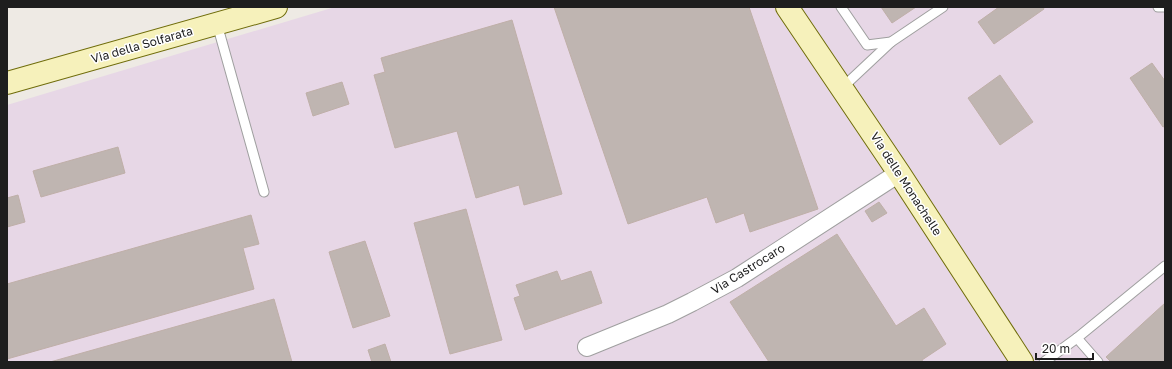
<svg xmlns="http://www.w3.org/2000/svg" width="1172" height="369" font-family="'Golos Text',sans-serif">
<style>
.industrial{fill:#e7d7e6}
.building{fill:#bfb5b1;stroke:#bfafa8}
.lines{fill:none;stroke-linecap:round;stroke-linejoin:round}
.lane-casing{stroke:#9f9f9f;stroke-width:11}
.street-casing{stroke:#9f9f9f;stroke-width:20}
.secondary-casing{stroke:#6f6c0a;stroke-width:24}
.lane{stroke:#fff;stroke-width:9}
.street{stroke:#fff;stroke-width:18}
.secondary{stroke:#f6f1bb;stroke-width:22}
.labels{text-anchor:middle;stroke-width:3;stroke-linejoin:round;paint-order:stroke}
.street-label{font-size:12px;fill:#1e1e1e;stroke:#fff}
</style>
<rect width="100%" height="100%" fill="#eeeae4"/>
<polygon class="industrial" points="335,7 1165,7 1165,362 7,362 7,105"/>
<g class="building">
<polygon points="554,7 749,7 818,209 750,232 744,213 716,223 707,197 628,224"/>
<polygon points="881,7 916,7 892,23"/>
<polygon points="999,7 1043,7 1044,9 994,44 978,22"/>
<polygon points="512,20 562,194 524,205 519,185 476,198 457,131 395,148 374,75 385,72 381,58"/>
<polygon points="1152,63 1165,81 1165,126 1163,127 1130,78"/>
<polygon points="1000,75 1033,122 1000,145 968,98"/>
<polygon points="342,82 349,104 313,116 306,93"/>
<polygon points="118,147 125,173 41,197 33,171"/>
<polygon points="18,195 25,222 7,227 7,198"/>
<polygon points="879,202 887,213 872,222 865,211"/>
<polygon points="466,209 502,340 450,354 414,223"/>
<polygon points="251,215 259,244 243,248 254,289 7,359 7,284"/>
<polygon points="837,234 896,326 924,308 946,344 922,360 923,362 769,362 730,302"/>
<polygon points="365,241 390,316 353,328 329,252"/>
<polygon points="557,271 561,281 591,271 602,303 525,330 514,298 520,296 516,285"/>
<polygon points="274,299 292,362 50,362"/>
<polygon points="1165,303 1165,362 1111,362 1106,357"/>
<polygon points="385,344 391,362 372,362 368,350"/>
</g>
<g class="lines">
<g class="lane-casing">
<g id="lane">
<polyline points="841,7 867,45 891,42 943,7"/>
<polyline points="1158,7 1165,7"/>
<polyline points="217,24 264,192"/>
<polyline points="842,88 891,42"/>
<polyline points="1077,338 1098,362"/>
<polyline points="1044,362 1077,338 1165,266"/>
</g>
</g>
<g class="street-casing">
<polyline id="street" points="587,347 668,314 692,302 737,278 899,173"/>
</g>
<g class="secondary-casing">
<g id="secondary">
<polyline points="787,7 899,173 1022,362"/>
<polyline points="7,83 276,7"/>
</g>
</g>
<use href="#lane" class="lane"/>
<use href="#street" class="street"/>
<use href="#secondary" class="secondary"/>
</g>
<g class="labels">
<g class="street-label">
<text transform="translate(142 45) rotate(-16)" y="4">Via della Solfarata</text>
<text transform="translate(906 184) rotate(57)" y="4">Via delle Monachelle</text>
<text transform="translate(748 269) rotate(-32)" y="4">Via Castrocaro</text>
</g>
</g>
<rect width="1172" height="369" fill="none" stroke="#1e1e1e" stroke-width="16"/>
<path d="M1036 353v6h57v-6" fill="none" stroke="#1e1e1e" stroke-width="2"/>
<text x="1042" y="353" font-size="12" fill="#1e1e1e" stroke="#ffffff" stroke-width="3" paint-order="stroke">20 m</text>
</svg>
